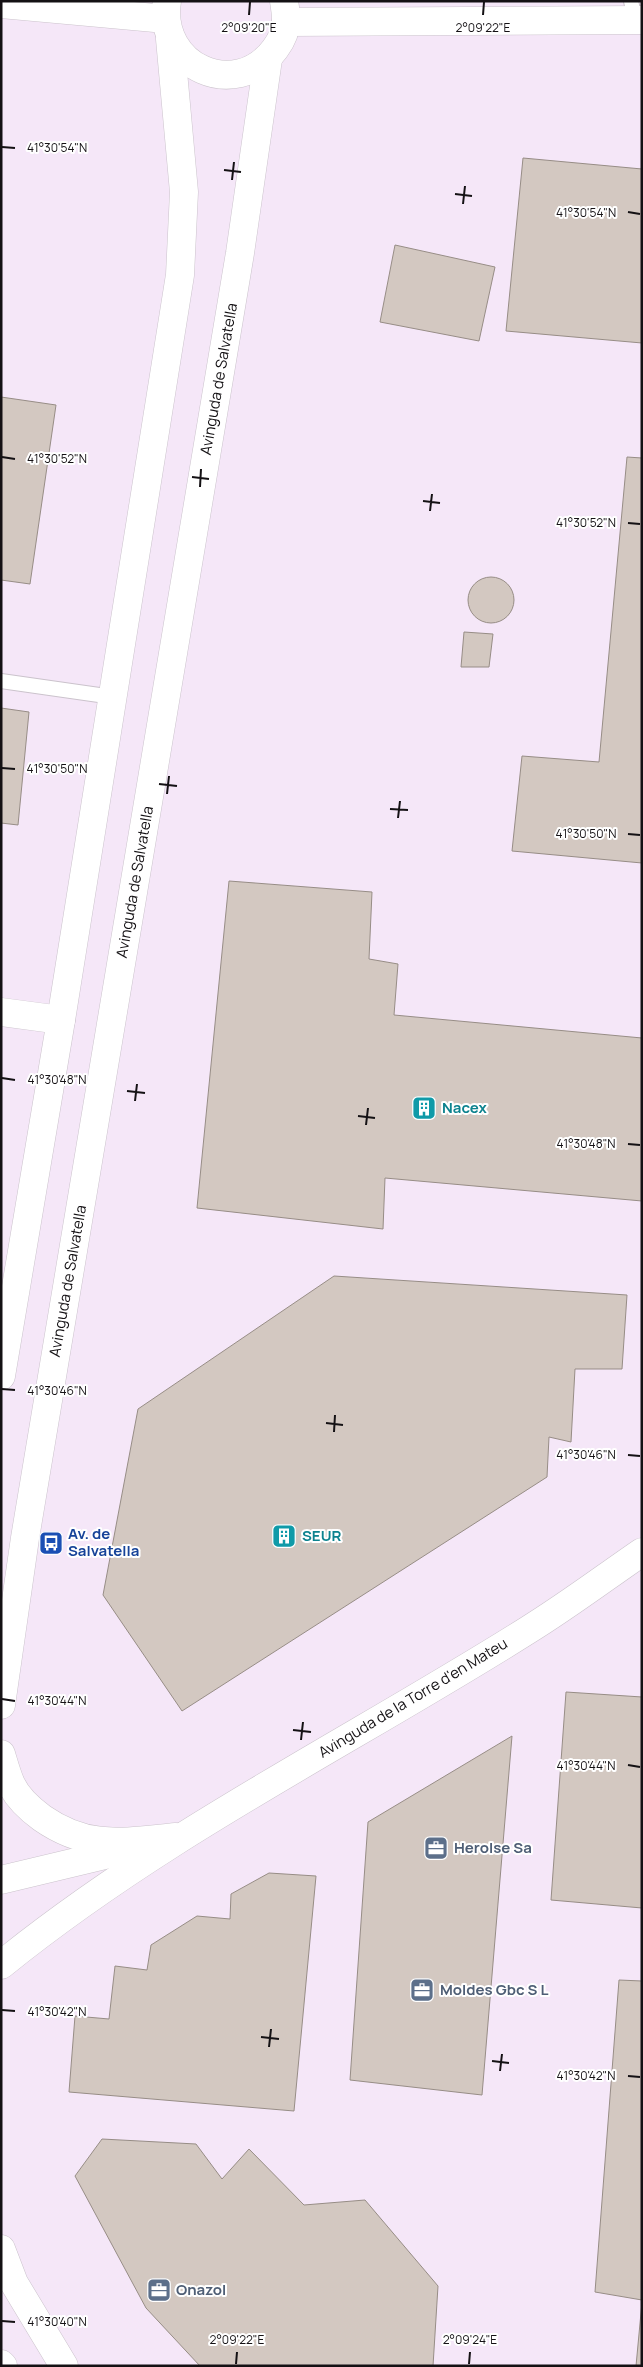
<svg xmlns="http://www.w3.org/2000/svg" width="643" height="2367" font-family="Manrope,sans-serif">
<style>
.built{fill:#f5e7f8}
.building{fill:#d3c8c1;stroke:#978d86}
.lines{fill:none;stroke-linecap:round;stroke-linejoin:round}
.lane-casing{stroke:#cbc3cc;stroke-width:16}
.street-casing{stroke:#cbc3cc;stroke-width:29}
.lane{stroke:#fff;stroke-width:14}
.street{stroke:#fff;stroke-width:28}
.ticks{fill:none;stroke:#141114;stroke-width:2}
.labels{text-anchor:middle;stroke-width:4;stroke-linejoin:round;paint-order:stroke}
.street-label{font-size:15px;fill:#141114;stroke:#fff}
.culture-label{font-size:15px;font-weight:bold;fill:#0d838f;stroke:#fff;text-anchor:start}
.transit-label{font-size:15px;font-weight:bold;fill:#164399;stroke:#fff;text-anchor:start}
.service-label{font-size:15px;font-weight:bold;fill:#4e5e75;stroke:#fff;text-anchor:start}
.ticks-label{font-size:12px;text-anchor:middle;fill:#141114;stroke:#fff;stroke-width:4;stroke-linejoin:round;paint-order:stroke}
</style>
<rect width="100%" height="100%" fill="#fdf8fe"/>
<rect class="built" x="1" y="1" width="641" height="2365"/>
<g class="building">
<polygon points="523,158 642,169 642,343 506,331"/>
<polygon points="395,245 495,267 479,341 380,322"/>
<polygon points="1,397 56,405 30,584 1,580"/>
<polygon points="627,457 642,458 642,863 512,851 522,756 599,762"/>
<circle cx="491" cy="600" r="23"/>
<polygon points="464,632 493,634 489,667 461,667"/>
<polygon points="1,708 29,712 18,825 1,823"/>
<polygon points="229,881 372,892 369,959 398,964 394,1015 642,1038 642,1201 385,1178 383,1229 197,1208"/>
<polygon points="334,1276 627,1295 622,1369 575,1369 571,1442 549,1437 547,1477 182,1711 103,1595 138,1409"/>
<polygon points="566,1692 642,1697 642,1908 551,1900"/>
<polygon points="512,1736 482,2095 350,2080 368,1822"/>
<polygon points="269,1873 316,1876 294,2111 69,2092 75,2016 109,2019 115,1966 147,1970 151,1945 197,1916 230,1919 231,1894"/>
<polygon points="619,1980 642,1981 642,2300 595,2292"/>
<polygon points="102,2139 196,2144 222,2179 249,2149 304,2205 365,2200 438,2286 433,2366 200,2366 146,2308 75,2176"/>
<polygon points="642,2302 642,2366 636,2366"/>
</g>
<g class="lines">
<g class="lane-casing">
<g id="lane">
<polyline points="631,1 635,19"/>
<polyline points="1,681 113,697"/>
</g>
</g>
<g class="street-casing">
<g id="street">
<path d="M 167,1 C 157,67 236,102 275,49 C 281,41 286,30 286,20 C 286,14 285,7 284,1"/>
<polyline points="1,4 166,19"/>
<polyline points="286,22 642,20"/>
<polyline points="1,1012 61,1020"/>
<polyline points="1,1376 61,1020 180,275 184,192 170,39"/>
<polyline points="1,1705 25,1538 240,253 268,59"/>
<path d="M 1,1754 C 4,1764 7,1775 11,1784 C 17,1797 31,1810 42,1818 C 88,1850 123,1842 176,1837"/>
<polyline points="1,1880 122,1851"/>
<path d="M 1,1965 C 164,1833 352,1741 528,1630 C 567,1606 604,1578 642,1552"/>
<polyline points="1,2249 14,2283 64,2366"/>
<polyline points="1,2364 3,2366"/>
</g>
</g>
<use href="#lane" class="lane"/>
<use href="#street" class="street"/>
</g>
<path class="ticks" d="M 249,15 L 250,2M 483,15 L 484,2M 2,147 L 15,148M 224,170 L 241,172M 232,180 L 234,162M 455,194 L 472,196M 463,204 L 465,186M 628,212 L 640,214M 2,457 L 15,459M 192,477 L 209,479M 200,487 L 201,469M 423,501 L 440,503M 430,511 L 432,494M 628,523 L 640,524M 2,768 L 15,769M 159,784 L 177,786M 167,794 L 169,776M 390,809 L 408,810M 398,818 L 400,801M 628,834 L 640,835M 2,1078 L 15,1080M 127,1091 L 145,1093M 135,1101 L 137,1084M 358,1116 L 375,1118M 366,1125 L 368,1108M 628,1144 L 640,1145M 2,1389 L 15,1390M 326,1423 L 343,1425M 334,1432 L 335,1415M 628,1455 L 640,1456M 2,1699 L 15,1701M 293,1730 L 311,1732M 301,1740 L 303,1722M 628,1765 L 640,1767M 2,2010 L 15,2011M 261,2037 L 279,2039M 269,2047 L 271,2029M 492,2061 L 509,2063M 500,2071 L 502,2054M 628,2076 L 640,2077M 2,2321 L 15,2322M 236,2364 L 237,2352M 469,2364 L 470,2352"/>
<defs>
<g id="building-square" transform="scale(1.25)"><rect x="-9" y="-9" width="18" height="18" rx="4" fill="#0f9aa8" stroke="#fff"/><path d="M-4-6H4V6H1V3H-1V6H-4ZM-2.5-4.3h1.7v1.8h-1.7ZM.8-4.3h1.7v1.8H.8ZM-2.5-1h1.7V.8h-1.7ZM.8-1h1.7V.8H.8Z" fill="#fff"/></g>
<g id="bus-square" transform="scale(1.25)"><rect x="-9" y="-9" width="18" height="18" rx="4" fill="#1a4fb4" stroke="#fff"/><path d="M-5-6H5V4H4V6H2V4H-2V6H-4V4H-5ZM-3.5-4V0h7V-4ZM-3.5 1.2v1.5H-2V1.2ZM2 1.2v1.5H3.5V1.2Z" fill="#fff"/></g>
<g id="office-square" transform="scale(1.25)"><rect x="-9" y="-9" width="18" height="18" rx="4" fill="#5c6f8a" stroke="#fff"/><path d="M-6-3h4V-5.5h4V-3h4V5H-6ZM-1-4.5V-3h2v-1.5ZM-6 0V1H6V0Z" fill="#fff"/></g>
</defs>
<g fill-rule="evenodd">
<use href="#building-square" x="424" y="1108"/>
<use href="#building-square" x="284" y="1536"/>
<use href="#bus-square" x="51" y="1543"/>
<use href="#office-square" x="436" y="1848"/>
<use href="#office-square" x="422" y="1990"/>
<use href="#office-square" x="159" y="2290"/>
</g>
<g class="labels">
<g class="street-label">
<text transform="translate(219 379) rotate(-80)" y="5">Avinguda de Salvatella</text>
<text transform="translate(135 882) rotate(-80)" y="5">Avinguda de Salvatella</text>
<text transform="translate(68 1281) rotate(-80)" y="5">Avinguda de Salvatella</text>
<text transform="translate(413 1698) rotate(-31)" y="5">Avinguda de la Torre d'en Mateu</text>
</g>
<g class="culture-label">
<text x="442" y="1113">Nacex</text>
<text x="302" y="1541">SEUR</text>
</g>
<g class="transit-label">
<text x="68" y="1539">Av. de<tspan x="68" dy="17">Salvatella</tspan></text>
</g>
<g class="service-label">
<text x="454" y="1853">Herolse Sa</text>
<text x="440" y="1995">Moldes Gbc S L</text>
<text x="176" y="2295">Onazol</text>
</g>
</g>
<g class="ticks-label">
<text x="249" y="32">2°09'20"E</text>
<text x="483" y="32">2°09'22"E</text>
<text x="57" y="152">41°30'54"N</text>
<text x="586" y="217">41°30'54"N</text>
<text x="57" y="463">41°30'52"N</text>
<text x="586" y="527">41°30'52"N</text>
<text x="57" y="773">41°30'50"N</text>
<text x="586" y="838">41°30'50"N</text>
<text x="57" y="1084">41°30'48"N</text>
<text x="586" y="1148">41°30'48"N</text>
<text x="57" y="1395">41°30'46"N</text>
<text x="586" y="1459">41°30'46"N</text>
<text x="57" y="1705">41°30'44"N</text>
<text x="586" y="1770">41°30'44"N</text>
<text x="57" y="2016">41°30'42"N</text>
<text x="586" y="2080">41°30'42"N</text>
<text x="57" y="2326">41°30'40"N</text>
<text x="237" y="2344">2°09'22"E</text>
<text x="470" y="2344">2°09'24"E</text>
</g>
<rect width="643" height="2367" fill="none" stroke="#141114" stroke-width="5"/>
</svg>
